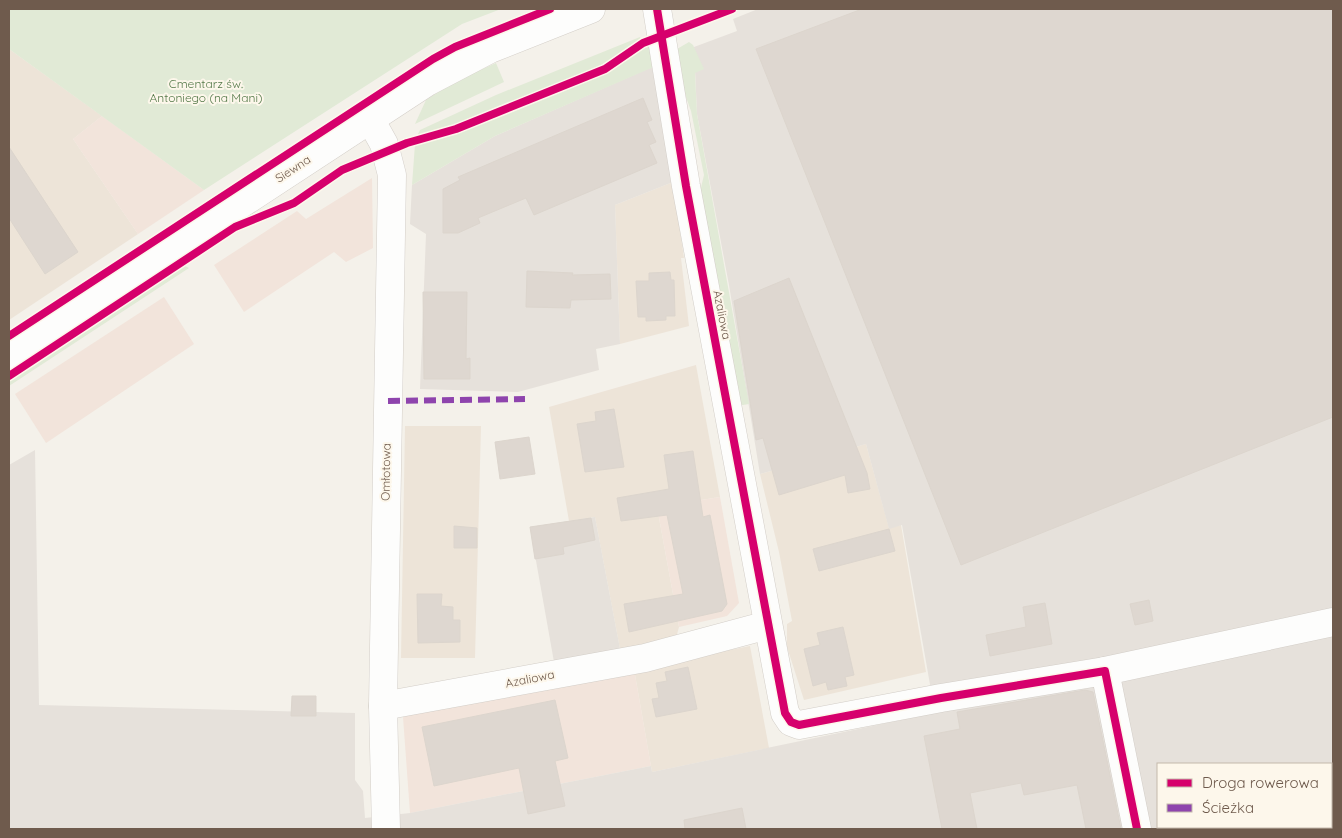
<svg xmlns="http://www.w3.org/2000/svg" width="1342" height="838" font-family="Quicksand,sans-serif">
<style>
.residential{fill:#ede4d8}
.commercial{fill:#f2e4db}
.industrial{fill:#e6e1db;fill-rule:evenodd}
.green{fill:#e1ead6}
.building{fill:#ded7d0;stroke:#dcd5cd}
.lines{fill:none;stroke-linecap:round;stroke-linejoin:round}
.minor-casing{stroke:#d3cec8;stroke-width:29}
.minor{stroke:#fdfdfc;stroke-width:28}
.quiet{stroke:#8e44ad;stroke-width:6;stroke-dasharray:12 6;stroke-linecap:butt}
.cycleway-casing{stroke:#fdf7eb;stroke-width:11}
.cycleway{stroke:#d6006c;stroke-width:8}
.labels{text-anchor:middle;stroke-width:4;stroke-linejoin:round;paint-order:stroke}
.park-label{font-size:12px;fill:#557a4a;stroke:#fdf7eb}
.street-label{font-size:12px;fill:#6f5b4d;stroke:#fdf7eb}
</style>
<rect width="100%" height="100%" fill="#f4f1ea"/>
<g class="residential">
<polygon points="9,49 102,116 73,139 138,234 9,320"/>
<polygon points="673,182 684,258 681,258 689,326 620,344 615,205"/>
<polygon points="696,365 720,497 657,507 679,627 676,638 620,649 595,517 569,521 549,407"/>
<polygon points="405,426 481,426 475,658 401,658"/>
<polygon points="866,444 889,528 901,525 926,672 804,700 787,647 787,624 792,621 779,552 760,474"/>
<polygon points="750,646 769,748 652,772 634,669"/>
</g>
<g class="commercial">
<polygon points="102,116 204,190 138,234 73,139"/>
<polygon points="372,178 373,248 346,262 334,252 244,312 214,265 297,211 306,219"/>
<polygon points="164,297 194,344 46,443 15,394"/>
<polygon points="720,497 739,603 727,616 679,627 657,507"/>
<polygon points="634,669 651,766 410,813 403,717 411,711"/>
</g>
<g class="industrial">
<path d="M 758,9 L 1333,9 L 1333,829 L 9,829 L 9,465 L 35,450 L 39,705 L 355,713 L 355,780 L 363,791 L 365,818 L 410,813 L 651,766 L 652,772 L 935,713 L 902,525 L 889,529 L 866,444 L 760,474 L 729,285 L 697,114 L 694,47 L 737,31 L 733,19 ZM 1158,764 L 1331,764 L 1331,827 L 1158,827 Z"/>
<polygon points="652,67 673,182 615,205 620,344 596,349 599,370 518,392 420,389 426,234 410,224 412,185 495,136"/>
<polygon points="595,517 620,649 554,662 530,527"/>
</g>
<g class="green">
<polygon points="9,9 501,9 462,24 204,190 9,49"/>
<polygon points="640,37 641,40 605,65 456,125 417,136 420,130 496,95"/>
<polygon points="689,42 693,45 704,69 695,73 697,114 749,404 737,406 698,200 704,175 691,111 682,86 677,49"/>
<polygon points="654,43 658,65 495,136 412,185 415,144 467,129 610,71 645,46"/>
<polygon points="496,63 504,82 415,124 426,100 455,81"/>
<polygon points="185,266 189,268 9,386 9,381"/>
</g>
<g class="building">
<polygon points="862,9 1333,9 1333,417 961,565 756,49"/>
<polygon points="643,98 652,120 647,122 656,142 649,145 657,163 534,215 526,198 478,218 480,223 458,233 443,233 443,189 460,180 458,177"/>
<polygon points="9,147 78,252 45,274 9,218"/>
<polygon points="527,271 573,273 572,275 610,274 611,299 571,300 570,308 526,307"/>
<polygon points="670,272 671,280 674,280 675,316 666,316 666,320 646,321 646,317 638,317 636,281 649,281 649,273"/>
<polygon points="789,278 867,473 870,489 848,493 845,475 779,495 763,438 756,440 734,301"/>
<polygon points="423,292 467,292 466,359 470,358 470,379 424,379"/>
<polygon points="614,409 624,467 585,472 577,424 596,421 595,412"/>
<polygon points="529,437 535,474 500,479 495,442"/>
<polygon points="693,451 703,517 710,515 727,604 722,611 629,632 624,604 683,594 667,515 621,521 617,498 669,489 664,455"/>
<polygon points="591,518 595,540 563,547 564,554 535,559 530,527"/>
<polygon points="454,526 477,528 477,548 454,548"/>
<polygon points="889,529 895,551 819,571 813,549"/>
<polygon points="417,594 442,594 441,606 453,607 453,620 460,620 460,642 418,643"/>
<polygon points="1149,600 1153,621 1135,625 1130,604"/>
<polygon points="1045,603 1052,644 990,656 986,635 1026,627 1023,607"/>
<polygon points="843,627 854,675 845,677 847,686 828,690 826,682 813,686 804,649 820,645 817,633"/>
<polygon points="688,667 697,709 656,717 652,699 659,698 656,683 667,681 665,672"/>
<polygon points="1085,690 1093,692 1121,829 1086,829 1077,785 1024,795 1021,783 970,793 977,829 942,829 924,736 960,729 957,712"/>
<polygon points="292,696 316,696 316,716 291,716"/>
<polygon points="555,700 568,758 555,761 565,806 528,814 519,768 434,786 422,727"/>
<polygon points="742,808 746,829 685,829 684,820"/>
</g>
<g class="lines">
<g class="minor-casing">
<g id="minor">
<polyline points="657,9 686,186 785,713 791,722 799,725 941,698 1105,671 1137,829"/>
<polyline points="370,119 384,144 392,175 383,706 386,829"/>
<polyline points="9,356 427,82 490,49 591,9"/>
<polyline points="1105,671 1333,622"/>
<polyline points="383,706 645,658 768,625"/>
</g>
</g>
<use href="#minor" class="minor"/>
<polyline class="quiet" points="388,401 525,399"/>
<g class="cycleway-casing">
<g id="cycleway">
<polyline points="657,9 686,186 785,713 791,722 799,725 941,698 1105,671 1137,829"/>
<polyline points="9,336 433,59 455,47 550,9"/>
<polyline points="9,376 235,227 294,203 342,170 407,143 456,129 605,69 643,43 732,9"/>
</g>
</g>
<use href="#cycleway" class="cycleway"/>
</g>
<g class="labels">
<g class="park-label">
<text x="206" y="88">Cmentarz św.<tspan x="206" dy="14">Antoniego (na Mani)</tspan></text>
</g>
<g class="street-label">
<text transform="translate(293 169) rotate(-33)" y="4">Siewna</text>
<text transform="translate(722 315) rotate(79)" y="4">Azaliowa</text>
<text transform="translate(386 472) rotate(-89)" y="4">Omłotowa</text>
<text transform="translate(530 679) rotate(-11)" y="4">Azaliowa</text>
</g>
</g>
<rect width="1342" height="838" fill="none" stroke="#6f5b4d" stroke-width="20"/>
<rect x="1157" y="763" width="175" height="65" fill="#fdf7eb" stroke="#c4b9ac"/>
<rect x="1167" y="779" width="25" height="8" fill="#d6006c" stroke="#c4b9ac"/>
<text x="1202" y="788" font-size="15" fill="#6f5b4d">Droga rowerowa</text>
<rect x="1167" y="804" width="25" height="8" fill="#8e44ad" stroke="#c4b9ac"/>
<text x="1202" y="813" font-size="15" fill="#6f5b4d">Ścieżka</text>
</svg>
